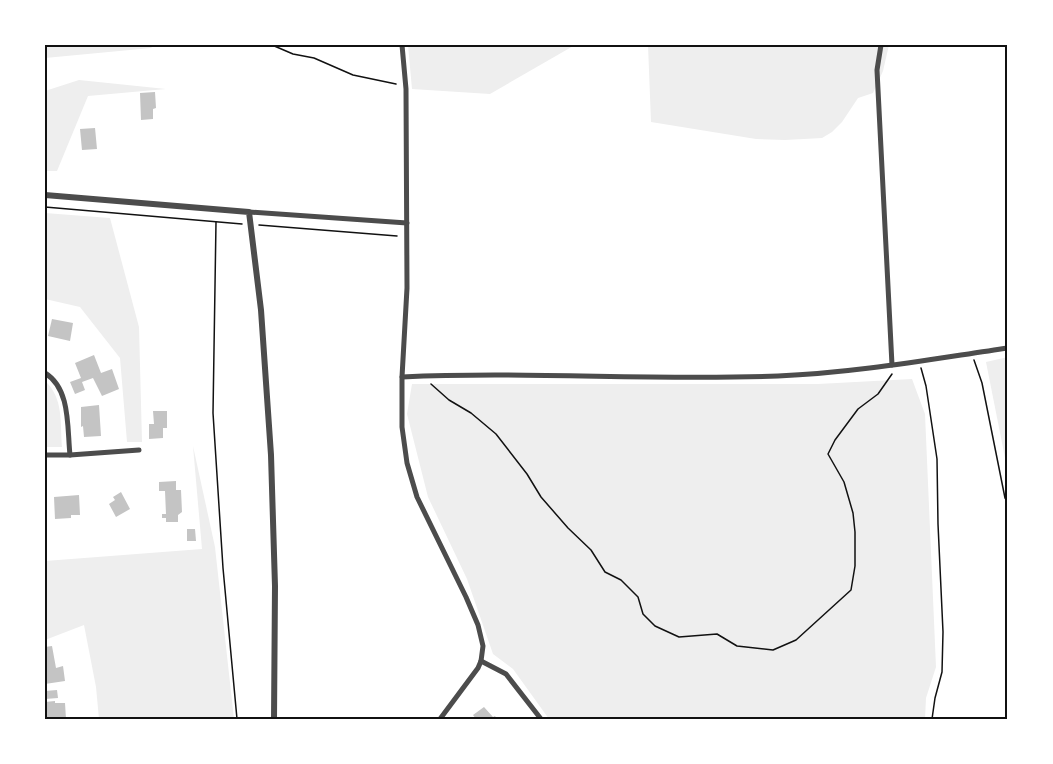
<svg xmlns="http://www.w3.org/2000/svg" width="1053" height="764" font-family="'Public Sans',sans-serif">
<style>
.green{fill:#eee}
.building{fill:#c4c4c4}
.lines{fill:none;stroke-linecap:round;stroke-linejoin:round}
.path{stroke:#111;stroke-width:1.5}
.minor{stroke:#4c4c4c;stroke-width:5}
.tertiary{stroke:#4c4c4c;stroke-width:6}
.neatline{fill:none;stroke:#111;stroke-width:2}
</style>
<rect width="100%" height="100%" fill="#fff"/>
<g class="green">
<polygon points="45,45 154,45 151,48 45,58"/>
<polygon points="408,45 575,45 490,94 412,89"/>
<polygon points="648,45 889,45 883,71 873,93 858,98 842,122 832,132 822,138 785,140 756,139 651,122"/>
<polygon points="79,80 166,89 88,96 57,171 45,171 45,91"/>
<polygon points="45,213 110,218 139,327 142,442 127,442 120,358 80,307 45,299"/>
<polygon points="1008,357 1008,473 986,362"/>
<polygon points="912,379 925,414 936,667 926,698 925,719 549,719 513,669 493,654 467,579 428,497 407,414 412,384 818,384"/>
<path d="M 45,381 C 64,398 60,424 62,447 L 45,447 Z"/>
<polygon points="193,446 215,547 234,719 99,719 96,687 84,625 45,640 45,561 202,549"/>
</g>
<g class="building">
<polygon points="155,92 156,108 153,109 153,119 141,120 140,93"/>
<polygon points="95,128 97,149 82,150 80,129"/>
<polygon points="52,319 73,323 70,341 48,336"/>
<polygon points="94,355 101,373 112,369 119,389 102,396 93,378 82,382 85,390 75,394 70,382 81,378 75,363"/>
<polygon points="99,405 101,436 84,437 83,426 81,427 81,407"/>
<polygon points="153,411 167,411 167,428 163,428 163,438 149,439 149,424 154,424"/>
<polygon points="176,481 176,490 181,490 182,512 178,515 178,522 166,522 166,518 162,518 162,514 166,514 165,491 159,491 159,482"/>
<polygon points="121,492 130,509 116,517 109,504 115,500 113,497"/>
<polygon points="79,495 80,515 71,515 71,518 55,519 54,497"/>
<polygon points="187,529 195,529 196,541 187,541"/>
<polygon points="52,646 56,668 63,666 65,681 45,684 45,647"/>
<polygon points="57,690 58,698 45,699 45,691"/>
<polygon points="55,701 55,703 65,703 66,719 46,718 45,702"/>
<polygon points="484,707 493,717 495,716 497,719 476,719 473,715"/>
</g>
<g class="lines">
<g class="path">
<polyline points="272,45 293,54 314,58 353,75 396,84"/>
<polyline points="45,207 242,224"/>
<polyline points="216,222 213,413 223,568 237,719"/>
<polyline points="259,225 397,236"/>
<polyline points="974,360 982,383 1005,498 1008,502"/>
<polyline points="921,368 926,386 937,459 938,524 943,632 942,672 935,698 932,719"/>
<polyline points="431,384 449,400 471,413 496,434 527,474 541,497 568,528 591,550 605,572 621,580 638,597 643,614 655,626 679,637 717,634 737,646 773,650 796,640 851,590 855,566 855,532 853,513 844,482 828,454 835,440 858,409 878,394 892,374"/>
</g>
<g class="minor">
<polyline points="402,45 406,89 407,288 402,377 402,427 407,463 417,497 466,597 478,625 483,646 481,661 478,668 440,719"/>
<polyline points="881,45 877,70 892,365"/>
<polyline points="249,212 407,223"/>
<path d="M 45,373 C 71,389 67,428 70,455 L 45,455"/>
<path d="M 402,377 C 527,371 653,381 778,376 C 855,373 932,359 1008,348"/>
<polyline points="70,455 139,450"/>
<polyline points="481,661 506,674 541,719"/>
</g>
<polyline class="tertiary" points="45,195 249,212 261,310 271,455 275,586 274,719"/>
</g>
<rect width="1053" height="764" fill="none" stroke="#ffffff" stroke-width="93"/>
<rect x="46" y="46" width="960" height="672" class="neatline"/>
</svg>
